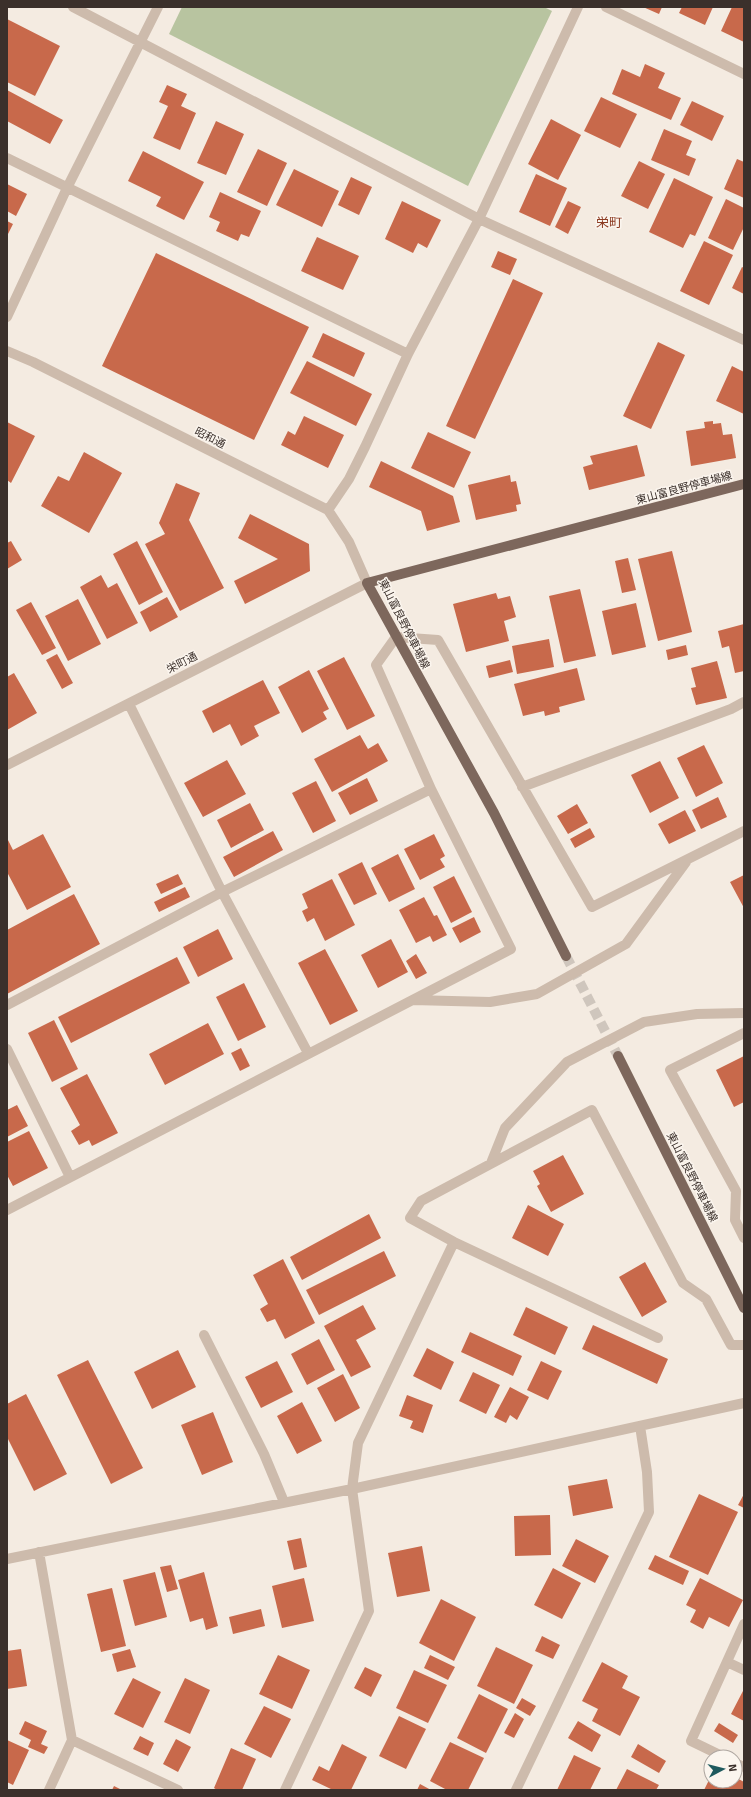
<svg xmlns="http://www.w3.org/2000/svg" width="751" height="1797" font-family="Signika,'Noto Sans JP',sans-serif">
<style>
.green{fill:#b8c4a0}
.building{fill:#c8694b}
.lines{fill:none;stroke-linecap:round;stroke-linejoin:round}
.major-tunnel{stroke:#cfc6bd;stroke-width:10;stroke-dasharray:10 5;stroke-linecap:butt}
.minor{stroke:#cdbbac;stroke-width:10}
.major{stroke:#7d675c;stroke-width:10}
.labels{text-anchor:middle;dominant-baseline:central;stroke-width:3;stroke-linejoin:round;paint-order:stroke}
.street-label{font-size:11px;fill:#3b302b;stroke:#fbf5ee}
.quarter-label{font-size:13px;fill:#8c3b22;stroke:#fbf5ee}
</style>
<rect width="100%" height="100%" fill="#f4ebe1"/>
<path class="green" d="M 182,7 L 544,7 L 552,11 L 468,186 L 169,34 Z"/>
<path class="building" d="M 643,7 L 662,7 L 659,14 Z
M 682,7 L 713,7 L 705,25 L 679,13 Z
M 732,7 L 744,7 L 744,42 L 721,31 Z
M 7,19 L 60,46 L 35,96 L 7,82 Z
M 645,64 L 665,73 L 658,88 L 681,98 L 671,120 L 612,94 L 622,69 L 640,77 Z
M 167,85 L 187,94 L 181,106 L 196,113 L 180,150 L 153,138 L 168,106 L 159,102 Z
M 7,90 L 63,120 L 50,144 L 7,121 Z
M 601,97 L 637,114 L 620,148 L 584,131 Z
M 692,101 L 724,116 L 712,141 L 680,125 Z
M 551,119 L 581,135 L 558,180 L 528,164 Z
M 216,121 L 244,134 L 226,175 L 197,163 Z
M 664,129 L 692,141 L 686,155 L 696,159 L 689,176 L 651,160 Z
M 258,149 L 287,163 L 267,206 L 237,192 Z
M 143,151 L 204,182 L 184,220 L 156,206 L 161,197 L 128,181 Z
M 737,159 L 744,162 L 744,198 L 724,189 Z
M 639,161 L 665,174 L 648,209 L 621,196 Z
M 294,169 L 339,191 L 322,227 L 276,205 Z
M 536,174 L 567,188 L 550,226 L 519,212 Z
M 351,177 L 372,187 L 359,215 L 338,205 Z
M 674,178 L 713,197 L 695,236 L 690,234 L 683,248 L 649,232 Z
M 7,184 L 27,194 L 16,216 L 7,211 Z
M 220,192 L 261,211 L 249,237 L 241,234 L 238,241 L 216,231 L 220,222 L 209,217 Z
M 726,199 L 744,208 L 744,227 L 733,250 L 708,238 Z
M 402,201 L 441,220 L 427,248 L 418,243 L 413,253 L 385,239 Z
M 568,201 L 581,207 L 568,234 L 555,227 Z
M 7,221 L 13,224 L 7,236 Z
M 317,237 L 359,256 L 343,290 L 301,271 Z
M 704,241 L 733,255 L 709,305 L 680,291 Z
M 498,251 L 517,259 L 510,275 L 491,267 Z
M 156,253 L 309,327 L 254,440 L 102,366 Z
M 742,267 L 744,268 L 744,294 L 732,288 Z
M 513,279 L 543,293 L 475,439 L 446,426 Z
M 323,333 L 365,353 L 354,377 L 312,357 Z
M 658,342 L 685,355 L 651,429 L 623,416 Z
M 307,361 L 372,394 L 356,426 L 290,393 Z
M 732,366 L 744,372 L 744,414 L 716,401 Z
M 304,416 L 344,435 L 328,468 L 281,445 L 288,431 L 295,435 Z
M 713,421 L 713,424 L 721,423 L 723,435 L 732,434 L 736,458 L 691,466 L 686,431 L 705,428 L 704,422 Z
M 7,422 L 35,436 L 11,483 L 7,480 Z
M 428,432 L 471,452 L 454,488 L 411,468 Z
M 637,445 L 645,476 L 589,490 L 583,467 L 593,464 L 590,456 Z
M 84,452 L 122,473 L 89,533 L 41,506 L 58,476 L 69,481 Z
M 381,461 L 453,496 L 460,522 L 427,531 L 421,511 L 369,487 Z
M 510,475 L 511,482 L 516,481 L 521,504 L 516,505 L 517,511 L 476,520 L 468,485 Z
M 176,483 L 200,493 L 189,520 L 224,588 L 180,611 L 145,544 L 165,534 L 159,523 Z
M 250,514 L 309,544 L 310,571 L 245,604 L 234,581 L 278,559 L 238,538 Z
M 11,541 L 22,560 L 7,569 L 7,543 Z
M 137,541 L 163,592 L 139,605 L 113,554 Z
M 672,551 L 692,632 L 658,641 L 638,559 Z
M 628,558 L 636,590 L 622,593 L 615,561 Z
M 101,575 L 108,588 L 117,583 L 138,623 L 107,639 L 80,587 Z
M 580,589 L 596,656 L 564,663 L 549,596 Z
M 496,593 L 498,599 L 510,596 L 516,617 L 504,621 L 509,641 L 466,652 L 453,604 Z
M 167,597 L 178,617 L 150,632 L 140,612 Z
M 78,599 L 101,644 L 68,661 L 45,616 Z
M 31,602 L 56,648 L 42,655 L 16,610 Z
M 636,603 L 646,647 L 612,655 L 602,611 Z
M 744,624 L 744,671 L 735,673 L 729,646 L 722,648 L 718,631 Z
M 549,639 L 554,667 L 517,674 L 512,646 Z
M 686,645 L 688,655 L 668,660 L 666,650 Z
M 57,654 L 73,683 L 62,689 L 46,660 Z
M 344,657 L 375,716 L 347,730 L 317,671 Z
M 510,660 L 513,672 L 489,678 L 486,666 Z
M 717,661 L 727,698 L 696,705 L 691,688 L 696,687 L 691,668 Z
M 577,668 L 585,700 L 559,707 L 560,712 L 545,716 L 544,711 L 523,716 L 514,684 Z
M 309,670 L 329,709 L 323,712 L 327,719 L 302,733 L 278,687 Z
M 14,673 L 37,713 L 7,730 L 7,677 Z
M 263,680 L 280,713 L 254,726 L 259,736 L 241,746 L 230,724 L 213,733 L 202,711 Z
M 360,735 L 368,749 L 378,743 L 388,761 L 332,792 L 314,759 Z
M 704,745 L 723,783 L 696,797 L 677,758 Z
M 227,760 L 246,794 L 203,817 L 184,783 Z
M 660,761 L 679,798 L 650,813 L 631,775 Z
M 367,778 L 378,801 L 350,815 L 338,793 Z
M 316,781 L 336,821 L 313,833 L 292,793 Z
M 718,797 L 727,817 L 701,829 L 692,810 Z
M 250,803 L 264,830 L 231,848 L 217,820 Z
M 577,804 L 588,823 L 568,834 L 557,816 Z
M 685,810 L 696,831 L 669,844 L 658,824 Z
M 590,828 L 595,837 L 575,848 L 570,839 Z
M 273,831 L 283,850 L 234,877 L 223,857 Z
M 43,834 L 71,887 L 27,910 L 7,872 L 7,838 L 13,850 Z
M 434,834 L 445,856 L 440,859 L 445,867 L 420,880 L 404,849 Z
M 398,854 L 415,889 L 389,902 L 371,868 Z
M 362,862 L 377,894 L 354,905 L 338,874 Z
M 178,874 L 183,884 L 161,894 L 156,884 Z
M 744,875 L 744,908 L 730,882 Z
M 454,876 L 472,912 L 451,923 L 433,887 Z
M 332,879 L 355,925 L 325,941 L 314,918 L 307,922 L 302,911 L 308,908 L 302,894 Z
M 185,887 L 190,897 L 159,912 L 154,902 Z
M 74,894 L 100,944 L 7,994 L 7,930 Z
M 424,897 L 434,916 L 437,915 L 447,935 L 433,942 L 430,936 L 416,943 L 399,910 Z
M 474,917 L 481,932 L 460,943 L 452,928 Z
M 218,929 L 233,959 L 198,977 L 183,947 Z
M 391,939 L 408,972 L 378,988 L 361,955 Z
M 325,949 L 358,1011 L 330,1025 L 298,963 Z
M 416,954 L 427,973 L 416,979 L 406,961 Z
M 177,957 L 190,983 L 71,1043 L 58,1017 Z
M 244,983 L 266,1027 L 238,1041 L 216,997 Z
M 54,1020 L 78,1069 L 52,1082 L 28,1033 Z
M 208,1023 L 224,1054 L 165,1085 L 149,1054 Z
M 241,1048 L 250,1066 L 240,1071 L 231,1053 Z
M 744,1056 L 744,1102 L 734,1107 L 716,1070 Z
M 87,1074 L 118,1133 L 92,1146 L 89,1140 L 79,1145 L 71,1131 L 80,1125 L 60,1088 Z
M 17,1105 L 28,1126 L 7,1137 L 7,1110 Z
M 29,1131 L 48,1168 L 13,1186 L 7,1175 L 7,1142 Z
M 563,1155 L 584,1194 L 551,1212 L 537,1186 L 540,1184 L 533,1171 Z
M 528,1205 L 564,1224 L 548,1256 L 512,1238 Z
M 369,1214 L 381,1238 L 302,1280 L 290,1257 Z
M 384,1251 L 396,1276 L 319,1315 L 306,1290 Z
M 283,1259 L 315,1323 L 285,1339 L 275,1319 L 267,1322 L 260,1309 L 268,1304 L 253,1275 Z
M 645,1262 L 667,1302 L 642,1317 L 619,1277 Z
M 363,1305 L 376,1329 L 356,1340 L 371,1367 L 351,1377 L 324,1326 Z
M 526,1307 L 568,1327 L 555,1355 L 513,1335 Z
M 593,1325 L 668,1359 L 657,1384 L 582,1349 Z
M 470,1332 L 522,1356 L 513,1376 L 461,1352 Z
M 319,1339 L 335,1370 L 307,1385 L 291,1354 Z
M 427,1348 L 454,1362 L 441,1390 L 413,1376 Z
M 178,1350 L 196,1387 L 152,1409 L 134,1372 Z
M 88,1360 L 143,1468 L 111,1484 L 57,1375 Z
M 277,1361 L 293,1392 L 261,1408 L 245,1377 Z
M 541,1361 L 562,1371 L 548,1400 L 527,1390 Z
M 473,1372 L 500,1385 L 486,1414 L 459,1401 Z
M 343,1374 L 360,1408 L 335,1422 L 317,1388 Z
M 510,1387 L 529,1397 L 517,1420 L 510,1415 L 506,1423 L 494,1417 Z
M 26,1394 L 67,1474 L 34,1491 L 7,1437 L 7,1404 Z
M 407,1395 L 433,1405 L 423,1433 L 410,1428 L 413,1421 L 399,1416 Z
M 302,1402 L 322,1441 L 297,1454 L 277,1416 Z
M 213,1412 L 233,1462 L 202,1475 L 181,1425 Z
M 607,1479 L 613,1508 L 573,1516 L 568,1486 Z
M 699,1494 L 738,1512 L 708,1575 L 669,1557 Z
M 744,1494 L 744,1508 L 738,1505 Z
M 550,1515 L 551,1555 L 515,1556 L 514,1516 Z
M 301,1538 L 307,1567 L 294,1570 L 287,1541 Z
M 576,1539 L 609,1556 L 595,1583 L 562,1566 Z
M 422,1546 L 430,1591 L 397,1597 L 388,1553 Z
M 655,1555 L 689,1571 L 683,1585 L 648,1569 Z
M 171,1565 L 178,1589 L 167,1592 L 160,1567 Z
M 553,1568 L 581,1583 L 562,1619 L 534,1605 Z
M 155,1572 L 167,1617 L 135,1626 L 123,1580 Z
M 204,1572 L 218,1626 L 206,1630 L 203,1618 L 190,1622 L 178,1580 Z
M 304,1578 L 314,1621 L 282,1628 L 272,1586 Z
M 700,1578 L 743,1600 L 729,1627 L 709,1617 L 703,1629 L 690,1622 L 696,1610 L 686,1605 Z
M 112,1588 L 126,1646 L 101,1652 L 87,1594 Z
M 441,1599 L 476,1617 L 454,1661 L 419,1643 Z
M 261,1609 L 265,1626 L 233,1634 L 229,1617 Z
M 542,1636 L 560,1645 L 553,1659 L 535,1651 Z
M 496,1647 L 533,1665 L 514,1704 L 477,1686 Z
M 21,1649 L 27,1686 L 7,1689 L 7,1651 Z
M 130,1649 L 136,1667 L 117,1672 L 112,1654 Z
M 278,1655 L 310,1670 L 292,1709 L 259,1694 Z
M 430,1655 L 455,1667 L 448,1680 L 424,1668 Z
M 602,1662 L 628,1676 L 622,1688 L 640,1697 L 620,1736 L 592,1721 L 598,1709 L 582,1701 Z
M 365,1667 L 382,1675 L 371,1697 L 354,1688 Z
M 414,1670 L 447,1685 L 428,1723 L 396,1708 Z
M 133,1678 L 161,1692 L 143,1728 L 114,1714 Z
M 185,1678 L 210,1690 L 190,1734 L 164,1722 Z
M 744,1689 L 744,1721 L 731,1714 Z
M 479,1694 L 508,1709 L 486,1753 L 457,1738 Z
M 522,1698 L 536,1706 L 530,1716 L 516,1708 Z
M 264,1706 L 291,1719 L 271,1758 L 244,1744 Z
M 515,1713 L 524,1719 L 514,1738 L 504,1733 Z
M 399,1716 L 426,1729 L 406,1769 L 379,1756 Z
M 25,1721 L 47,1731 L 41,1744 L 48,1747 L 44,1754 L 28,1747 L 31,1740 L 19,1734 Z
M 578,1721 L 601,1735 L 592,1752 L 568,1738 Z
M 719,1723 L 738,1735 L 733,1743 L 714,1731 Z
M 140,1736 L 154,1743 L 148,1756 L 133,1749 Z
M 176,1739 L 191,1747 L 178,1772 L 163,1764 Z
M 7,1740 L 29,1750 L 13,1785 L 7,1782 Z
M 450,1742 L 484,1758 L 468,1790 L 447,1790 L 430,1781 Z
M 342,1744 L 367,1757 L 351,1790 L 333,1790 L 312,1780 L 319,1766 L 329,1771 Z
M 638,1744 L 666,1761 L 659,1773 L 631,1757 Z
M 231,1748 L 256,1759 L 242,1790 L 217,1790 L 214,1788 Z
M 574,1755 L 601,1768 L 590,1790 L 557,1790 Z
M 627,1769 L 659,1785 L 656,1790 L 616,1790 Z
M 711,1776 L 711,1781 L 735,1781 L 735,1777 L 744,1782 L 744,1790 L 704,1790 Z
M 420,1784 L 431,1790 L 417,1790 Z
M 114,1786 L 122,1790 L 112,1790 Z"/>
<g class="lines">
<path class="major-tunnel" d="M 566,956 L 618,1056"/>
<path class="minor" d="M 73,7 L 479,219 L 744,340
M 606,7 L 744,74
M 7,158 L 408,354
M 7,317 L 67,188 L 158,7
M 7,351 L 33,362 L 328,510 L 349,542 L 367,583 L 7,765
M 328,510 L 349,479 L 365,447 L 408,354 L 479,219 L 578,7
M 129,704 L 222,892 L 308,1053
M 522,787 L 731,709 L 744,702
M 413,1000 L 490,1002 L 537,994 L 626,944 L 686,862
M 7,1005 L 222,892 L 431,789
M 744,1033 L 670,1070 L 736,1191 L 735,1220 L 744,1238
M 7,1049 L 70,1177
M 491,1163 L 505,1128 L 567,1062 L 644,1022 L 697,1014 L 744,1013
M 7,1210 L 511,949 L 431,789 L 376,665 L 396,637 L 438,640 L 592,907 L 744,831
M 204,1335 L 264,1454 L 284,1502
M 658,1338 L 454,1242 L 410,1218 L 421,1201 L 592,1110 L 683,1283 L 706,1299 L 731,1345 L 744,1345
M 39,1552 L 72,1740 L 49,1790
M 7,1559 L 352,1489 L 744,1403
M 727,1662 L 744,1670
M 72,1740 L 178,1790
M 724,1757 L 691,1741 L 744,1624
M 735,1763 L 744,1767
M 285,1790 L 369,1611 L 352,1489 L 358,1443 L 454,1242
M 516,1790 L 649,1512 L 647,1472 L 640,1426"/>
<path class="major" d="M 566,956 L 494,813 L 367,583 L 744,484
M 618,1056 L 744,1308"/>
</g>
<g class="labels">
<g class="street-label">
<text transform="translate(210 438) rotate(27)">昭和通</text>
<text transform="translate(684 488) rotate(-15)">東山富良野停車場線</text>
<text transform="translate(404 624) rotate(63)">東山富良野停車場線</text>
<text transform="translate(182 663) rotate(-27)">栄町通</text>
<text transform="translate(692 1177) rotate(63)">東山富良野停車場線</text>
</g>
<g class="quarter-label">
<text x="609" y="223">栄町</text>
</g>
</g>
<rect width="751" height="1797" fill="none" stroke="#3b302b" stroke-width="16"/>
<g transform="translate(723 1769) rotate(83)"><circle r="19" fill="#fbf5ee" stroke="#aea6a0"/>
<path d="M0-3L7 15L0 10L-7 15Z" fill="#1f5a5e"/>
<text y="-6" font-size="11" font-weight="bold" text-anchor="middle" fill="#3b302b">N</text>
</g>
</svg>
